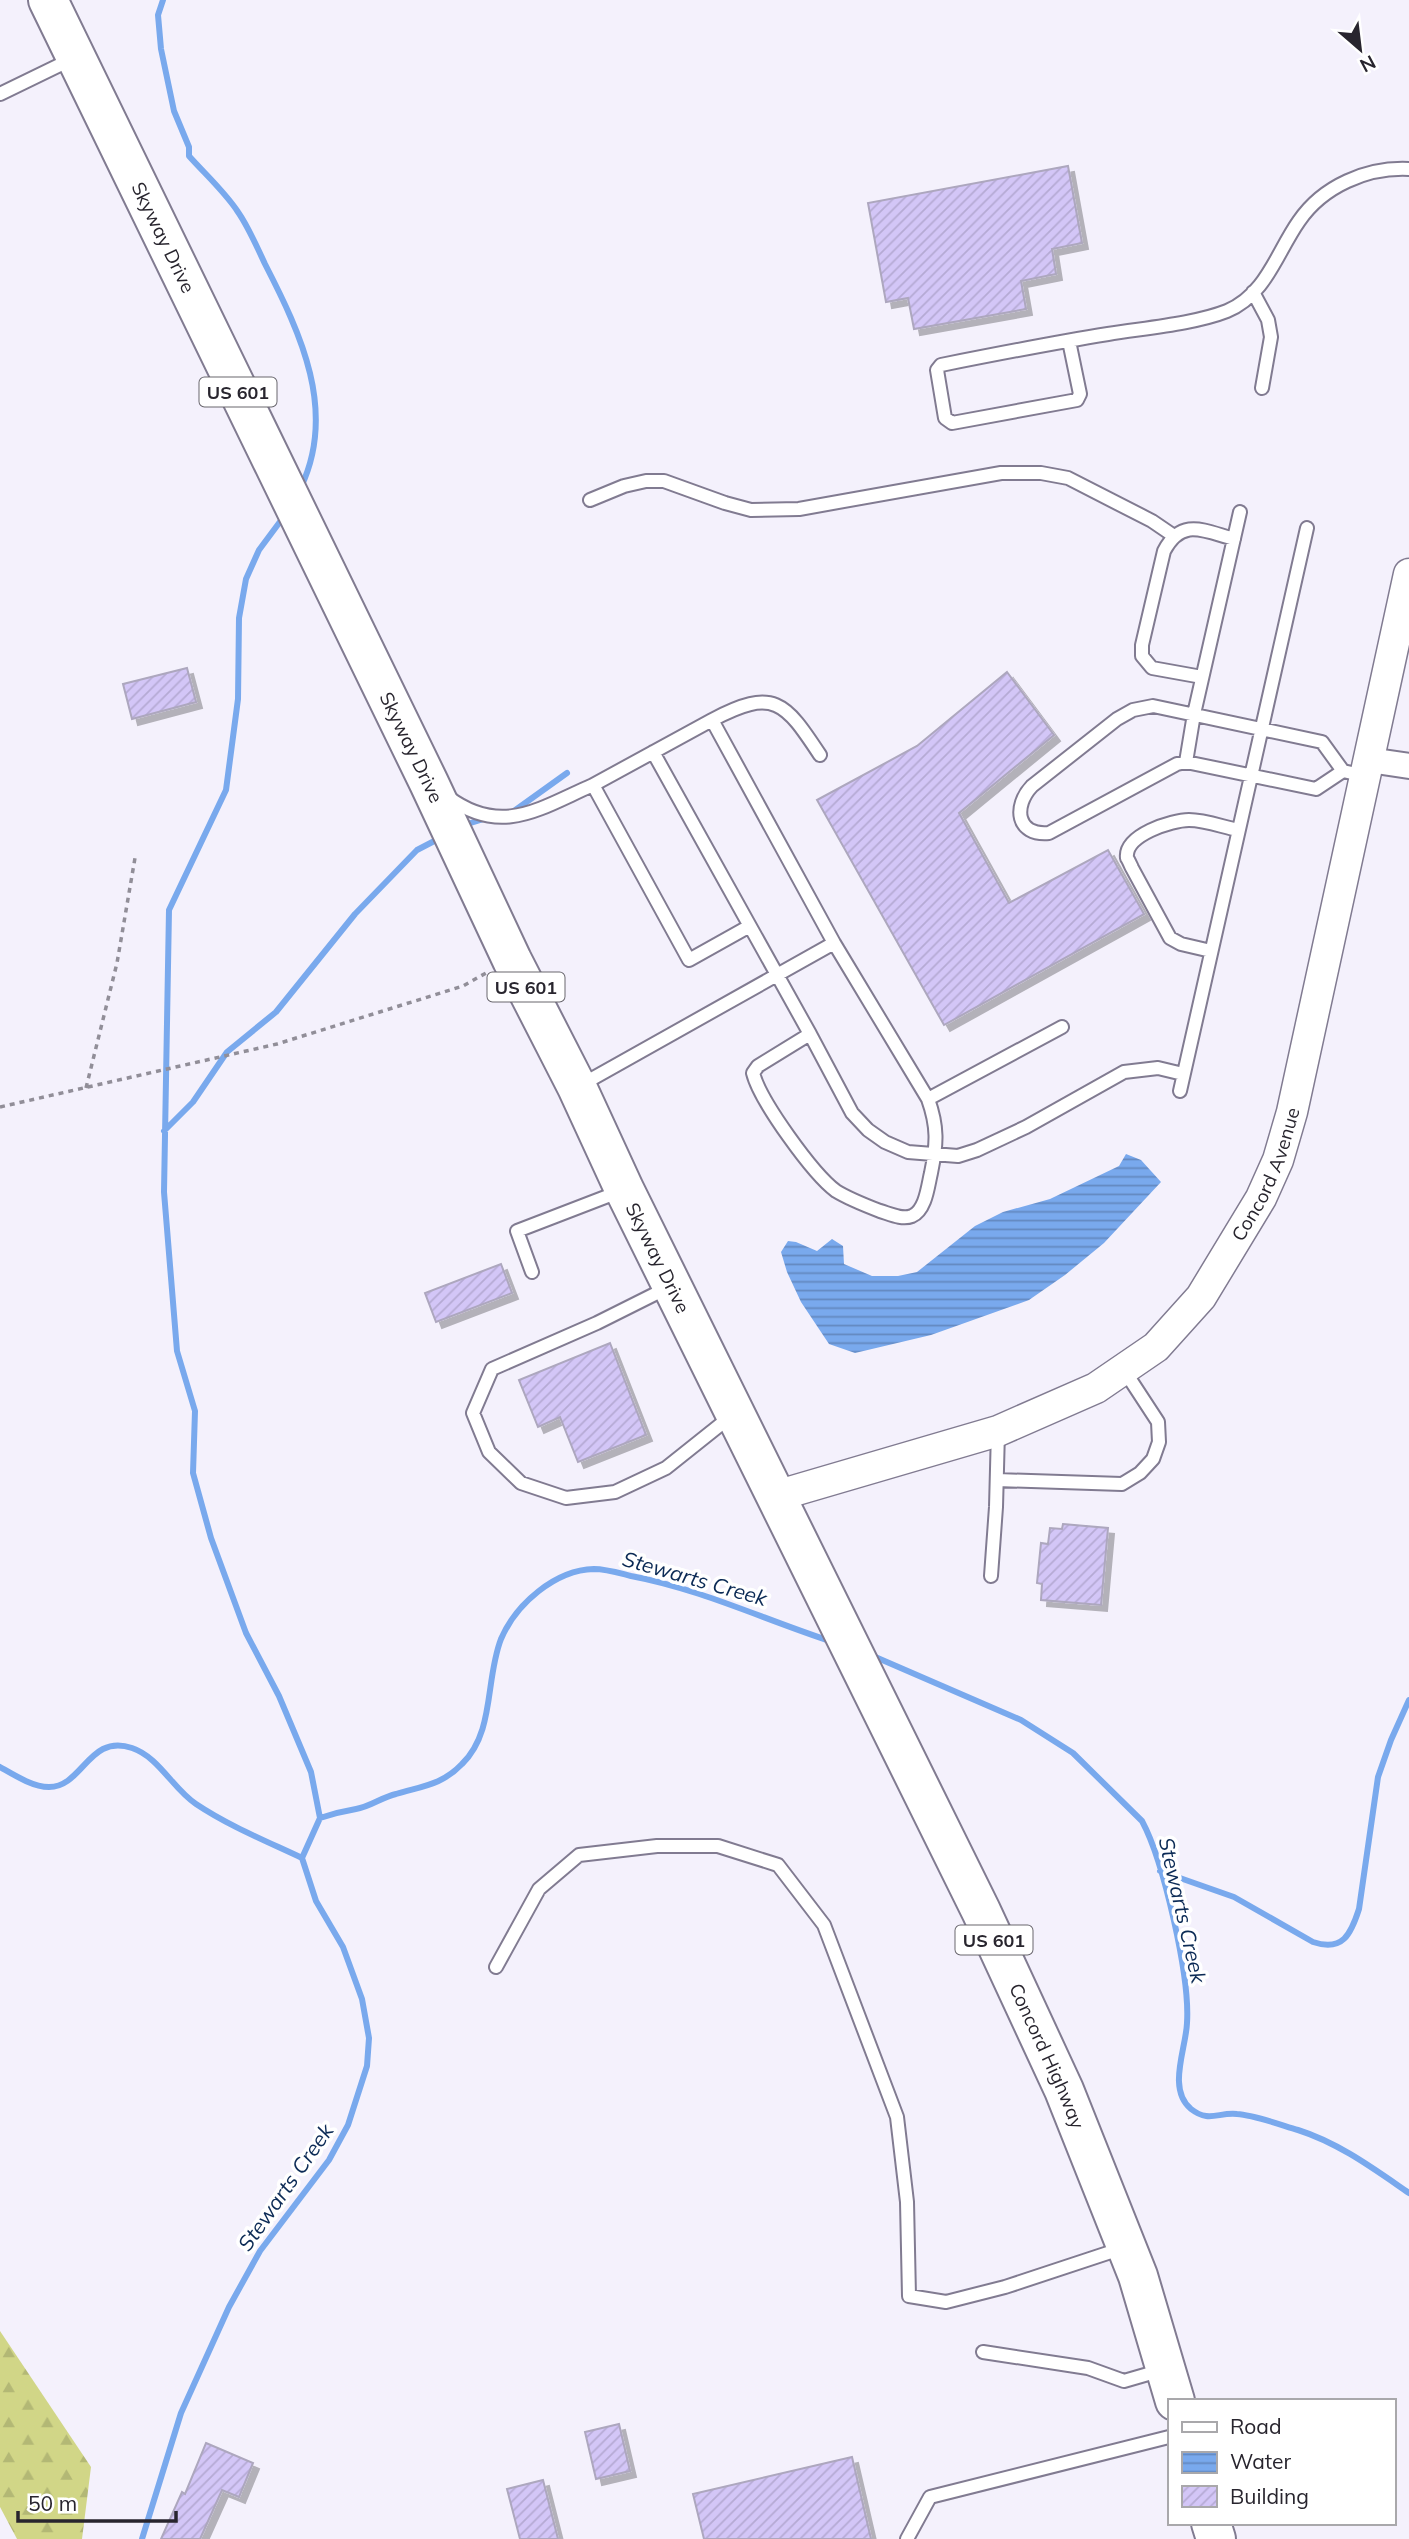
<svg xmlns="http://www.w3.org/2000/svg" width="1409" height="2539" font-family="Mulish,sans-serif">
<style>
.forest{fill:url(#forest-firs)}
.water{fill:url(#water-rules)}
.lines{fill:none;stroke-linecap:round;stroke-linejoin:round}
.stream{stroke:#79a9ed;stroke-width:6}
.building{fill:url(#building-hatch);stroke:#ada7be;stroke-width:2;filter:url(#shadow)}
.service-casing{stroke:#817b91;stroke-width:16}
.minor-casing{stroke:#817b91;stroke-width:28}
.tertiary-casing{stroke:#817b91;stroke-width:33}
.trunk-casing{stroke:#817b91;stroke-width:42}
.path{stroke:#918e98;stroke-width:3.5;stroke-dasharray:5 5;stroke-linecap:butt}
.service{stroke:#fff;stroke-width:12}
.minor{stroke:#fff;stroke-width:24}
.tertiary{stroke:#fff;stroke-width:30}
.trunk{stroke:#fff;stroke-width:38}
.labels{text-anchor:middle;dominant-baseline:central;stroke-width:7;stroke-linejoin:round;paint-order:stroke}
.shield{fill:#fff;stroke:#68666d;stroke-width:2}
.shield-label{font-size:18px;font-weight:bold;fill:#28252e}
.street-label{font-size:19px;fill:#28252e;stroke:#fff}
.water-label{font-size:21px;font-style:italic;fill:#0b2a55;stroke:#fff}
</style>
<defs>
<pattern id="forest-firs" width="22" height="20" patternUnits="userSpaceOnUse" patternTransform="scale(1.75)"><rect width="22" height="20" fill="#d1d687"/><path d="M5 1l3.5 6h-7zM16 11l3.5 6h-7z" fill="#b3b875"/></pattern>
<pattern id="water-rules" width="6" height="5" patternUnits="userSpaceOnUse" patternTransform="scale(1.75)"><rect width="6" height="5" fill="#79a9ed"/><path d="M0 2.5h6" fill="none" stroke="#6389c0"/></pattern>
<pattern id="building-hatch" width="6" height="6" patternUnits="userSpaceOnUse" patternTransform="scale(1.75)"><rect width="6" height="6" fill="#d3c6f7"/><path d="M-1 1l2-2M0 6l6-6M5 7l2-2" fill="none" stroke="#b5aad4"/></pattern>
<filter id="shadow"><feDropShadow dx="6" dy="6" stdDeviation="0" flood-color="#0004"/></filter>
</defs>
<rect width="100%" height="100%" fill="#f4f1fc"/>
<path class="forest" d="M 0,2331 L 91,2467 L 82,2539 L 17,2539 L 0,2507 Z"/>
<path class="water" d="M 1126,1154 L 1141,1160 L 1161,1182 L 1104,1243 L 1065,1275 L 1029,1300 L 931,1335 L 855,1353 L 829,1344 L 801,1302 L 787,1272 L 781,1252 L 788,1241 L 796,1242 L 817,1251 L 832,1239 L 843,1246 L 844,1264 L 872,1276 L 898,1276 L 917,1272 L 975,1226 L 1003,1212 L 1050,1199 L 1119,1166 Z"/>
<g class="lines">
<path class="stream" d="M 163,0 L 158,15 L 161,49 L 174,111 L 189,147 L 189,156 C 205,174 225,192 238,212 C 249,228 257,247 265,264 C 301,334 337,411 301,487
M 285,515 L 259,550 L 246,579 L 239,618 L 238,699 L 226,790 L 169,910 L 164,1192 L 177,1351 L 195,1411 L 193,1473 L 211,1538 L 246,1633 L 279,1696 L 311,1772 L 320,1818
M 514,811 L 567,773
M 464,825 L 487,818
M 164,1131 L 193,1102 L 227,1052 L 276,1012 L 355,914 L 417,850 L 442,837
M 873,1656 L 1021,1720 L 1073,1753 L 1142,1821 C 1164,1862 1190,1977 1187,2023 C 1186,2049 1167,2089 1191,2109 C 1209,2123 1218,2112 1237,2114 C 1254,2115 1281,2125 1298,2130 C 1339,2143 1374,2169 1409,2193
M 0,1767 C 14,1775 33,1787 49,1787 C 83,1787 89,1733 132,1748 C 159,1757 173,1789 196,1804 C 229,1826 266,1841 302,1858
M 1160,1871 L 1234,1897 L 1313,1942 C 1343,1952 1351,1934 1359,1909 L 1378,1777 L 1391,1740 L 1409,1700
M 142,2539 L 181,2413 L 229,2307 L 260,2251 L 329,2160 L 348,2125 L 367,2066 L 369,2038 L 362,1999 L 343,1947 L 316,1901 L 302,1858 L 320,1818 C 332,1814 344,1811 356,1809 C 370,1807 382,1797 396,1794 C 422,1786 442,1785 462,1764 C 495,1732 485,1680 501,1639 C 516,1604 555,1570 594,1569 C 606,1569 619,1573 631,1576 C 701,1589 765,1620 833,1642"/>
</g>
<path class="building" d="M 1068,166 L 1082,243 L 1052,249 L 1056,274 L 1021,281 L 1026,309 L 914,329 L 908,298 L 886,302 L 868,203 Z
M 187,668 L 196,702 L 132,719 L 123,684 Z
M 1007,672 L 1054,735 L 959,813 L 1009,903 L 1108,850 L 1144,914 L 944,1025 L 817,800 L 917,746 Z
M 501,1264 L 512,1293 L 436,1322 L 425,1293 Z
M 610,1343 L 646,1435 L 578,1462 L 560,1417 L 538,1427 L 519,1380 Z
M 1063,1524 L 1108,1528 L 1101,1605 L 1041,1600 L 1042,1584 L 1037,1583 L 1041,1543 L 1048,1544 L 1050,1528 L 1062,1529 Z
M 619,2424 L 630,2471 L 596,2479 L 585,2432 Z
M 206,2443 L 253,2463 L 239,2497 L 222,2490 L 200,2539 L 161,2539 L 182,2492 L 185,2494 Z
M 852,2457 L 871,2539 L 704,2539 L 693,2494 Z
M 543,2480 L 558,2539 L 520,2539 L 507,2489 Z"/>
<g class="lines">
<g class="service-casing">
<path id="service" d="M 0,94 L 72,59
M 1253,292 L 1268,320 L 1271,337 L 1262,388
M 1069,341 L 1080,394 L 1077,400 L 952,423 L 945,418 L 937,370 L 941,365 C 996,354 1052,343 1108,334 C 1144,328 1194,324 1227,311 C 1266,295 1277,252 1299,221 C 1323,186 1367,167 1409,169
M 590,500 L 624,486 L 646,481 L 664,481 L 725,503 L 751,510 L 799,509 L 1001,473 L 1041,473 L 1068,478 L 1152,521 L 1174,536
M 1202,677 L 1152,668 L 1142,656 L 1142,645 L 1164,551 C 1182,517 1204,531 1234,539
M 712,720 C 774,687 785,702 820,755
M 653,752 L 810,1034 L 758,1066 L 753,1073 C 760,1101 813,1174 836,1191 C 849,1199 867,1206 880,1211 C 890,1214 902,1220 912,1216 C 926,1210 928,1185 931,1173 C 937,1144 938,1127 928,1099 L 834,943
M 1186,762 L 1194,714 L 1240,512
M 1343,771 L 1316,789 L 1186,762 L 1177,764 L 1049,833 C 1016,836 1013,806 1032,786 L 1117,719 L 1133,710 L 1153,706 L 1322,742 L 1343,771 L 1365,776
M 448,797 C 502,837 540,808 593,785
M 1211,951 L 1181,944 L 1170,938 L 1132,868 C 1131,866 1128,859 1127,858 C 1124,835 1172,820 1189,820 C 1205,820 1223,827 1238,830
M 810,1034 L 852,1113 L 868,1130 L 885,1142 L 908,1152 L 958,1156 L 977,1150 L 1026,1127 L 1124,1072 L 1158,1068 L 1183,1074
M 581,1085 L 834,943 L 712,720 L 593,785 L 689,960 L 748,927
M 1180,1091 L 1307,528
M 928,1099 L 1062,1027
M 532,1272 L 517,1231 L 621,1191
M 667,1288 L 597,1323 L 492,1369 L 473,1413 L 489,1452 L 521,1483 L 566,1498 L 615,1492 L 666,1468 L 730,1417
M 997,1480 L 1122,1484 L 1140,1473 L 1153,1459 L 1159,1442 L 1158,1422 L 1124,1370
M 991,1576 L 996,1507 L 998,1431
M 496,1967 L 539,1889 L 579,1855 L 657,1846 L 718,1846 L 778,1865 L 824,1925 L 897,2117 L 907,2202 L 909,2296 L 946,2302 L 1005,2287 L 1123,2248
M 983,2352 L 1088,2368 L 1124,2381 L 1162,2370
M 907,2539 L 930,2497 L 1169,2437"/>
</g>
<g class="minor-casing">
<path id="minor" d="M 1369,760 L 1409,766"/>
</g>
<g class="tertiary-casing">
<g id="tertiary">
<path id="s1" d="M 776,1496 L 998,1431 L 1096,1388 L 1156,1347 L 1201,1297 L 1261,1198 L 1278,1160 L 1292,1112 L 1409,574"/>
</g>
</g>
<g class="trunk-casing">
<g id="trunk">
<path id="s2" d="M 48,0 L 429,783 L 512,960 L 577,1087 L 624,1189 L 981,1911 L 1064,2090 L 1138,2276 L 1175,2401"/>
<path d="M 1211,2523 L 1216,2539"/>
</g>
</g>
<path class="path" d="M 86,1088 L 117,963 L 135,858
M 0,1107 L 277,1044 L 463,986 L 486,973"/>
<use href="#service" class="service"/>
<use href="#minor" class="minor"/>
<use href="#tertiary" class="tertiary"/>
<use href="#trunk" class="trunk"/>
</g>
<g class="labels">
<g class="shield">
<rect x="199.5" y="377.5" width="77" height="29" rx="5"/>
<rect x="487.5" y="972.5" width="77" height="29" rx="5"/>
<rect x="955.5" y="1925.5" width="77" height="29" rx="5"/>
</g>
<g class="shield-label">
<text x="238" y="392">US 601</text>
<text x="526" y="987">US 601</text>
<text x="994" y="1940">US 601</text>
</g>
<g class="street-label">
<text stroke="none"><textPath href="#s2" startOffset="264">Skyway Drive</textPath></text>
<text stroke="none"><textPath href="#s2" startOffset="831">Skyway Drive</textPath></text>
<text stroke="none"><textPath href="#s1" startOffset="618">Concord Avenue</textPath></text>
<text stroke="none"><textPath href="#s2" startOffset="1398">Skyway Drive</textPath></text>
<text stroke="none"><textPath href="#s2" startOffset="2286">Concord Highway</textPath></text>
</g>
<g class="water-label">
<text transform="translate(695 1578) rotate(16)">Stewarts Creek</text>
<text transform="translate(1183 1910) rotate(77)">Stewarts Creek</text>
<text transform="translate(285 2187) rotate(-55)">Stewarts Creek</text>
</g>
</g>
<rect x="1168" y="2399" width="228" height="126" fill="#ffffff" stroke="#a9a8ab" stroke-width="2"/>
<rect x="1182" y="2422" width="35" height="10" fill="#ffffff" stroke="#a9a8ab" stroke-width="2"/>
<text x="1230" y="2434" font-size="21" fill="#28252e">Road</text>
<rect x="1182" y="2452" width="35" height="21" fill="url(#water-rules)" stroke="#a9a8ab" stroke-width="2"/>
<text x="1230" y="2469" font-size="21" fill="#28252e">Water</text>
<rect x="1182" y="2486" width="35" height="21" fill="url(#building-hatch)" stroke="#a9a8ab" stroke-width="2"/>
<text x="1230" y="2504" font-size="21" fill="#28252e">Building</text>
<g transform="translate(1360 49) rotate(152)" stroke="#ffffff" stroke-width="5" paint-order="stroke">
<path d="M0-5L12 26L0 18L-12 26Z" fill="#28252e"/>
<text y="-10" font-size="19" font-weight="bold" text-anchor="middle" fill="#28252e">N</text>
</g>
<path d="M18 2511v10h158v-10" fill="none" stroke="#28252e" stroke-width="3.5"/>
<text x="28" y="2511" font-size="21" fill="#28252e" stroke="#ffffff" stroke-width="5" paint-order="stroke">50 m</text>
</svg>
